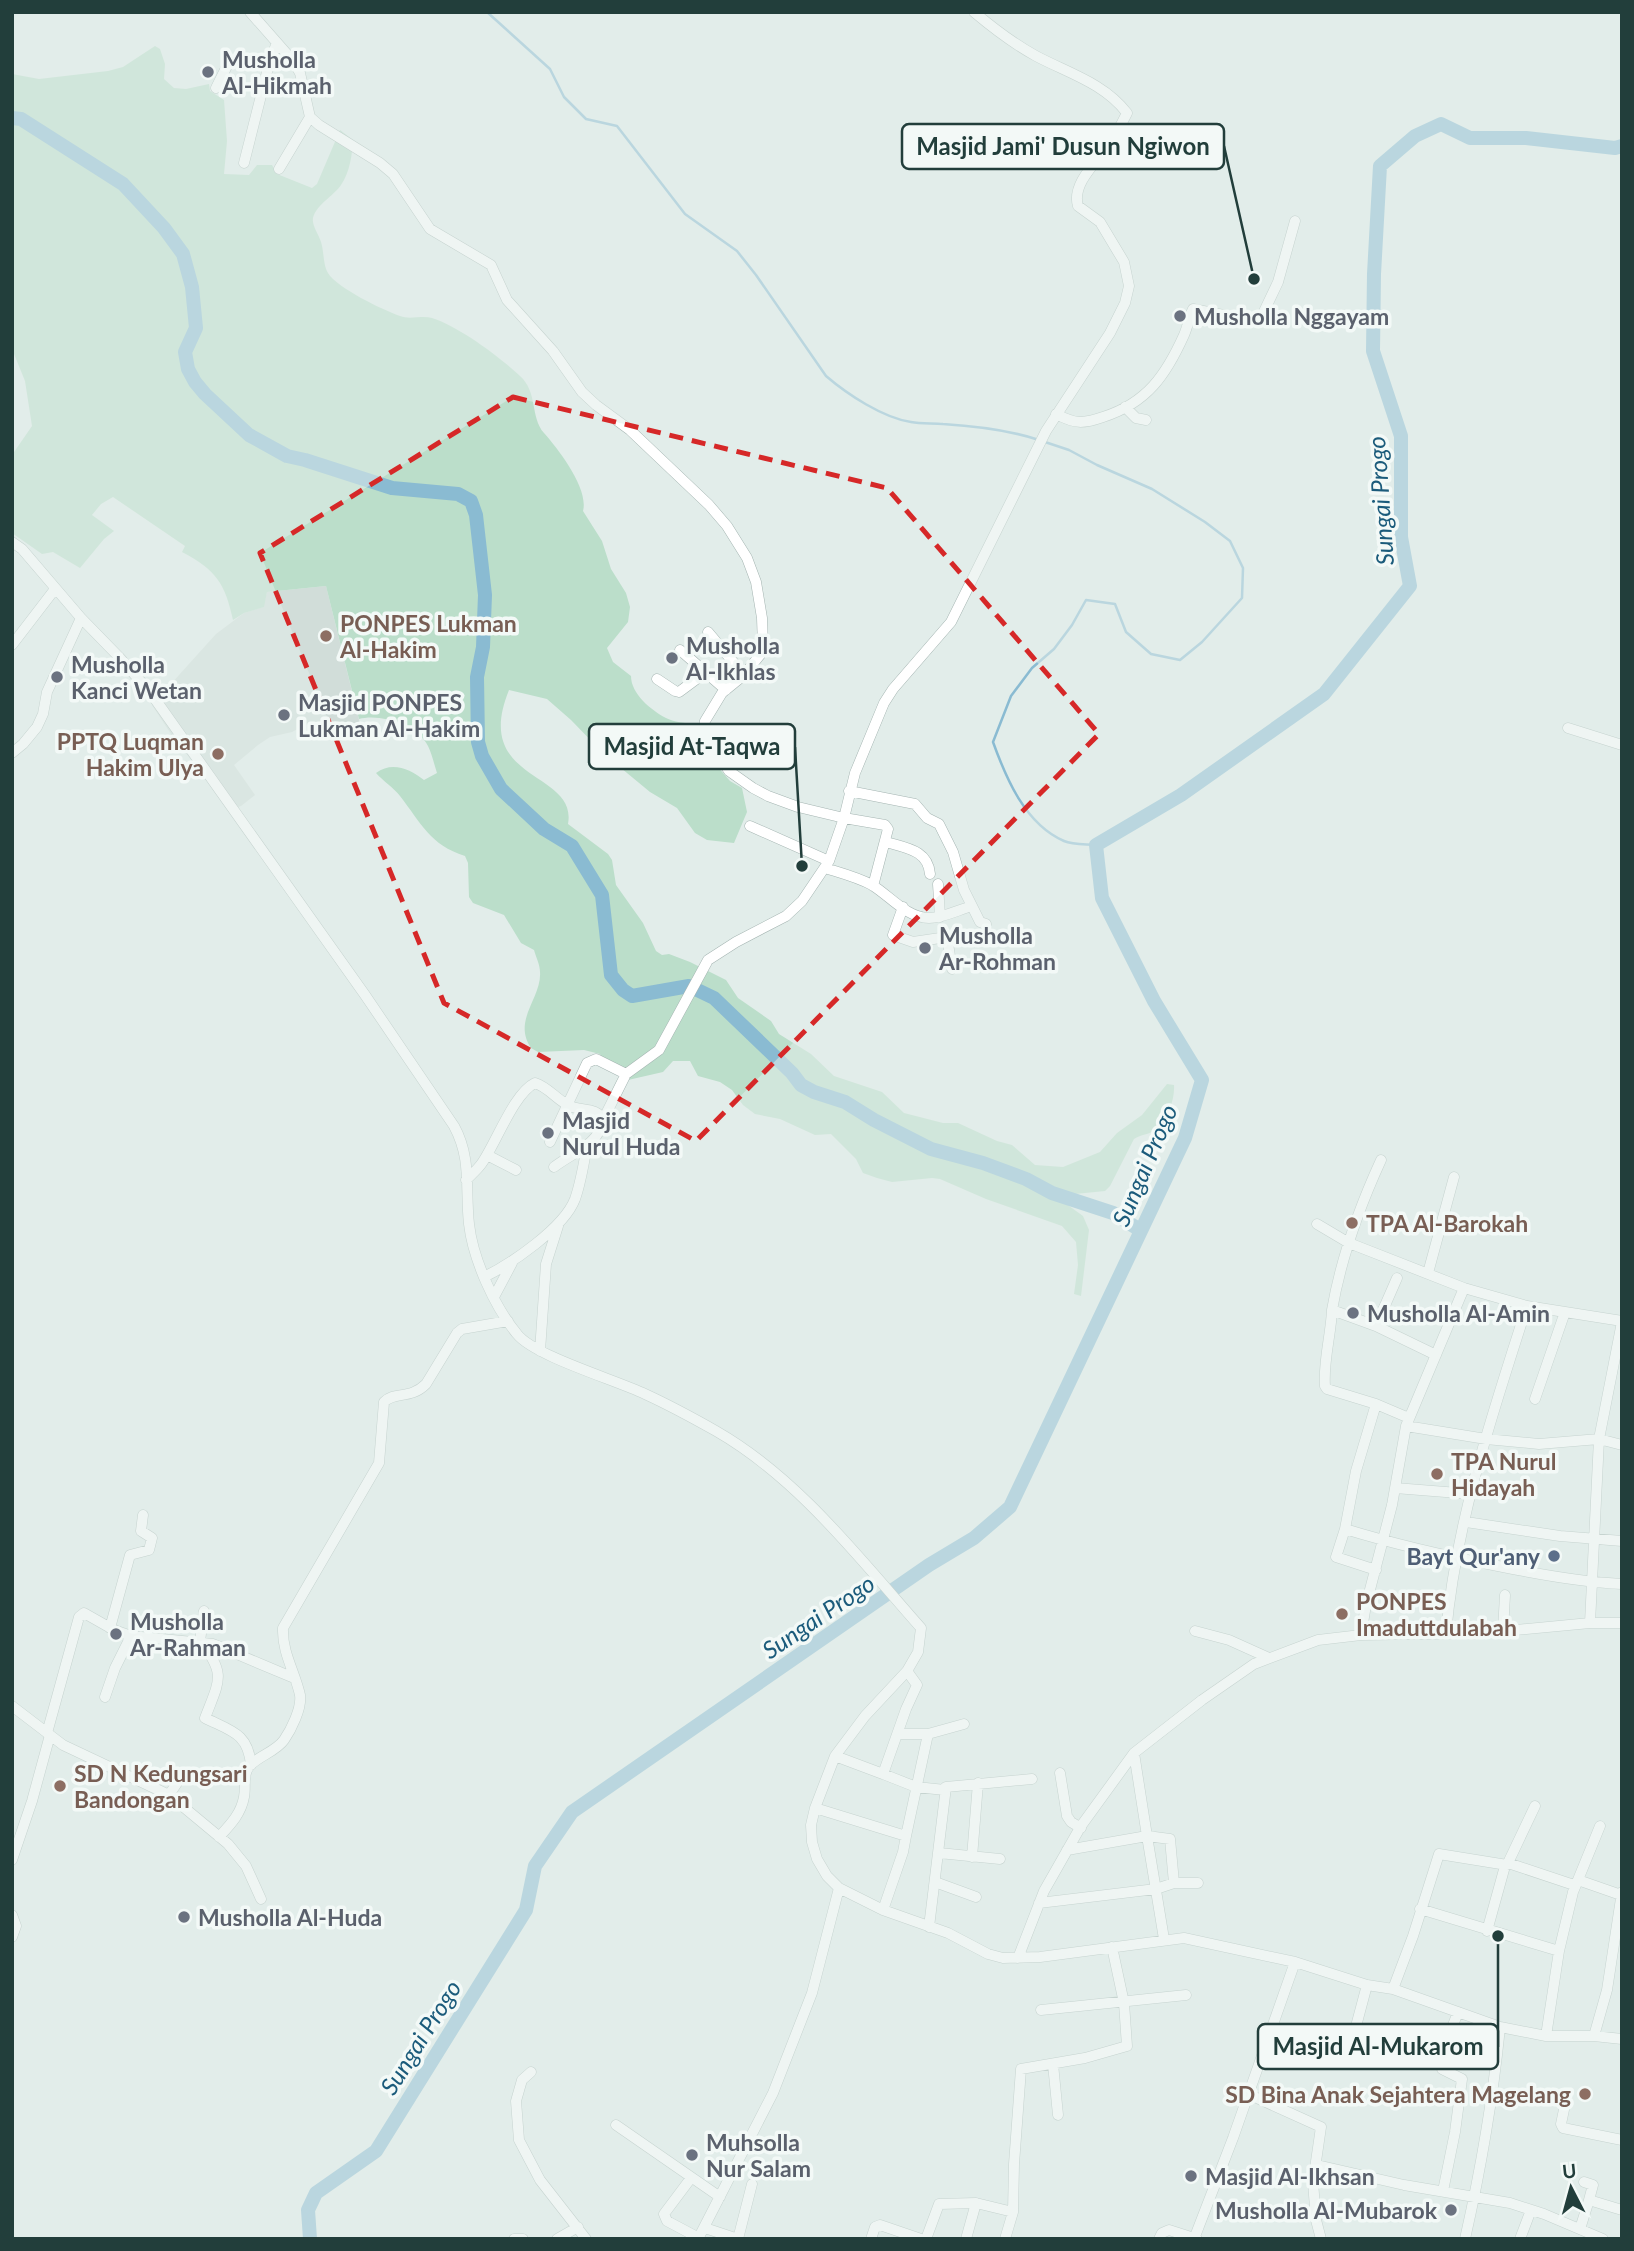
<svg xmlns="http://www.w3.org/2000/svg" width="1634" height="2251" font-family="Lato,sans-serif">
<style>
.built{fill:#d1ddd9}
.green{fill:#bbdeca}
.lines{fill:none;stroke-linecap:round;stroke-linejoin:round}
.stream{stroke:#8abbd2;stroke-width:2.5}
.river{stroke:#8abbd2;stroke-width:14}
.minor-casing{stroke:#a5b5b2;stroke-width:11}
.minor{stroke:#fff;stroke-width:10}
.marked{fill:none;stroke:#d62828;stroke-width:5;stroke-dasharray:14 9;stroke-linejoin:round}
.worship-dot{fill:#6b7280;stroke:#f3f9f7;stroke-width:2.5}
.education-dot{fill:#8d6e63;stroke:#f3f9f7;stroke-width:2.5}
.service-dot{fill:#5c6f8a;stroke:#f3f9f7;stroke-width:2.5}
.labels{text-anchor:middle;dominant-baseline:central;stroke-width:7;stroke-linejoin:round;paint-order:stroke}
.worship-label{font-size:23px;font-weight:bold;fill:#5b616d;stroke:#f3f9f7;text-anchor:start}
.education-label{font-size:23px;font-weight:bold;fill:#785e54;stroke:#f3f9f7;text-anchor:start}
.service-label{font-size:23px;font-weight:bold;fill:#4e5e75;stroke:#f3f9f7;text-anchor:end}
.water-label{font-size:24px;font-style:italic;fill:#1b5b7b;stroke:#f3f9f7}
.leader{fill:none;stroke:#223e3b;stroke-width:2.5}
.callout-dot{fill:#223e3b;stroke:#f3f9f7;stroke-width:2.5}
.callout{fill:#f3f9f7;stroke:#223e3b;stroke-width:2.5}
.callout-label{font-size:24px;text-anchor:middle;font-weight:bold;fill:#223e3b}
</style>
<rect width="100%" height="100%" fill="#e2edea"/>
<path class="built" d="M 326,586 L 360,724 L 351,728 L 336,730 L 332,724 L 325,721 L 305,725 L 292,732 L 270,737 L 258,745 L 234,765 L 255,795 L 241,806 L 230,810 L 171,734 L 152,705 L 216,634 L 244,613 L 263,607 L 267,592 Z"/>
<path class="green" d="M 155,46 L 160,49 L 165,64 L 164,79 L 174,88 L 186,89 L 209,84 L 210,91 L 224,100 L 227,141 L 224,174 L 249,175 L 257,165 L 272,165 L 277,174 L 312,188 L 317,184 L 340,130 L 353,140 C 352,155 350,172 341,185 C 334,196 311,208 313,222 C 314,229 319,235 321,242 C 324,251 323,265 328,273 C 337,288 383,310 400,316 C 410,320 422,315 432,318 C 458,326 500,357 520,376 C 538,392 530,417 544,433 C 559,450 589,489 583,511 L 602,541 L 611,569 L 626,593 L 630,607 L 628,622 L 607,648 L 613,662 L 631,676 C 631,694 651,710 666,718 C 673,722 686,723 694,724 L 698,744 L 730,781 L 742,788 L 747,812 L 734,843 L 707,840 L 695,833 L 677,808 L 650,792 L 604,754 L 571,720 L 547,699 L 509,690 C 471,783 578,770 568,824 L 608,854 L 612,860 L 616,885 L 643,923 L 656,951 L 662,955 L 669,954 L 690,962 L 726,980 L 738,998 L 771,1021 L 779,1034 L 811,1054 L 834,1076 L 882,1092 L 904,1113 L 943,1123 L 958,1123 L 997,1141 L 1012,1145 L 1035,1165 L 1063,1167 L 1100,1152 L 1117,1133 L 1142,1115 L 1167,1084 L 1174,1085 C 1175,1100 1167,1121 1155,1130 C 1149,1135 1141,1134 1134,1139 L 1110,1186 L 1105,1191 L 1075,1194 L 1065,1203 L 1083,1216 L 1089,1230 L 1081,1296 L 1074,1294 L 1078,1265 L 1076,1242 L 1062,1226 L 986,1199 L 940,1179 L 932,1178 L 892,1182 L 877,1178 L 863,1173 L 856,1159 L 831,1134 L 815,1135 L 780,1119 L 755,1114 L 743,1105 L 732,1090 L 720,1082 L 698,1076 L 690,1061 L 673,1061 L 663,1072 L 628,1080 L 605,1069 L 600,1054 L 584,1050 L 538,1052 L 531,1048 C 512,1020 542,998 540,972 C 540,965 536,957 534,950 L 521,943 L 504,915 L 473,903 L 469,897 L 468,863 L 465,856 C 430,845 421,823 400,796 C 394,788 383,781 376,773 C 392,761 410,769 424,780 L 437,773 C 434,764 432,754 428,746 C 418,725 380,713 359,719 L 326,586 L 267,592 L 264,607 L 244,613 L 233,620 C 225,583 216,570 182,552 L 185,546 L 113,497 L 101,504 L 92,515 L 114,531 L 104,539 L 80,568 L 53,552 L 42,554 L 12,533 L 12,455 L 32,426 L 25,381 L 12,349 L 12,74 L 39,79 L 108,71 L 123,67 Z"/>
<g class="lines">
<path class="stream" d="M 487,12 L 550,69 L 564,97 L 586,119 L 617,126 L 685,214 L 737,251 L 756,275 L 826,376 C 847,394 883,418 911,422 C 921,424 933,423 943,424 C 975,426 1009,430 1039,440
M 1045,442 L 1069,450 L 1097,465 L 1152,489 L 1205,522 L 1230,541 L 1243,568 L 1242,598 L 1202,642 L 1180,660 L 1151,654 L 1126,632 L 1115,604 L 1086,600 L 1072,625 L 1054,649 L 1032,668 L 1011,696 L 993,742 C 1006,778 1025,824 1064,841 C 1073,845 1086,844 1096,845"/>
<path class="river" d="M 12,118 L 21,119 L 123,184 L 164,228 L 183,254 L 192,287 L 196,328 L 185,352 L 188,369 L 195,382 L 205,394 L 249,435 L 287,456 L 305,460 L 392,488 L 458,494 L 471,501 L 476,515 L 485,595 L 483,647 L 477,677 L 478,742 L 482,756 L 501,789 L 544,829 L 572,846 L 602,895 L 611,975 L 623,990 L 632,996 L 689,986 L 714,998 L 792,1073 L 801,1085 L 814,1092 L 845,1102 L 874,1120 L 931,1149 L 983,1163 L 1026,1179 L 1052,1193 L 1113,1213 L 1140,1230
M 310,2239 L 308,2210 L 316,2193 L 376,2151 L 526,1910 L 535,1866 L 572,1812 L 929,1565 L 974,1538 L 1010,1507 L 1185,1138 L 1202,1080 L 1154,1001 L 1102,898 L 1096,845 L 1181,795 L 1324,694 L 1410,586 L 1401,537 L 1401,436 L 1373,351 L 1374,274 L 1380,166 L 1415,136 L 1441,124 L 1470,138 L 1526,138 L 1615,148 L 1622,146"/>
<g class="minor-casing">
<path id="minor" d="M 250,12 L 294,62 L 300,73 L 310,117 L 319,125 L 380,163 L 393,174 L 430,229 L 491,265 L 507,300 L 553,351 L 582,392 L 596,405 L 630,430 L 709,505 L 727,526 L 747,558 L 756,582 L 762,618 L 763,646 L 760,655 L 744,675 L 722,693 L 705,721 L 703,732 L 729,771 L 753,788 L 768,796 L 798,807 L 844,818 L 855,773 L 884,703 L 893,689 L 951,622 L 1046,431 L 1110,333 L 1125,303 L 1129,286 L 1124,262 L 1100,222 L 1078,206 C 1071,183 1099,160 1111,142 C 1117,133 1122,123 1127,113 C 1104,83 1068,73 1036,56 C 1014,44 993,28 974,12
M 216,88 L 229,62 L 238,63 L 249,59 L 270,60
M 244,163 L 270,60 L 277,43
M 279,169 L 310,117
M 1125,407 L 1136,418 L 1146,420
M 1056,414 C 1075,424 1083,424 1103,417 C 1147,403 1166,375 1184,335 C 1188,326 1189,317 1193,309 L 1259,322 L 1278,282 L 1295,221
M 12,542 L 22,549 L 81,618 L 119,657 L 150,692 L 365,995 L 454,1126 C 472,1159 465,1188 469,1224 C 473,1259 494,1306 517,1334 C 534,1356 616,1380 645,1394 C 669,1405 693,1418 716,1431 C 798,1478 859,1558 921,1628 L 918,1652 L 907,1671 L 865,1716 L 835,1756 L 815,1808 L 811,1825 L 812,1842 L 817,1859 L 827,1876 L 839,1888 L 883,1910 L 948,1933 L 988,1954 L 1003,1958 L 1040,1957 L 1184,1938 L 1295,1962 L 1367,1985 L 1393,1989 L 1500,2027 L 1546,2036 L 1594,2036 L 1622,2039
M 708,632 L 744,675
M 12,645 L 55,589
M 680,650 L 726,690
M 657,679 L 675,691 L 679,692 L 706,672
M 1568,728 L 1622,745
M 12,753 L 23,744 L 37,727 L 43,714 L 47,692 L 81,618
M 849,791 L 915,804 L 927,818 L 939,824 L 953,852 L 964,890 L 980,922 L 986,924
M 750,826 L 829,861
M 886,842 C 906,848 928,850 930,874
M 825,868 C 841,873 857,877 872,885 C 890,896 907,918 929,918 C 943,918 958,910 972,906
M 938,884 L 940,917
M 903,907 L 893,935 L 913,942 L 947,937 L 952,969
M 603,1120 L 626,1074
M 550,1142 L 587,1063 L 596,1059 L 626,1074 L 659,1050 L 708,960 L 736,942 L 786,916 L 802,901 L 829,861 L 844,818 L 885,825 L 888,829 L 873,886
M 487,1155 L 516,1170
M 466,1180 C 472,1174 478,1169 482,1163 C 496,1143 514,1093 535,1083 C 548,1087 556,1099 568,1105 C 579,1112 597,1106 603,1120 C 600,1144 572,1153 554,1167
M 1317,1224 L 1349,1243 L 1464,1288
M 1428,1273 L 1454,1177
M 484,1277 C 511,1264 564,1228 575,1199 C 581,1182 584,1163 587,1145
M 494,1297 L 512,1263
M 1332,1310 C 1341,1258 1359,1208 1381,1160
M 1622,1321 L 1527,1306 L 1464,1288 L 1406,1426 L 1392,1505 L 1366,1605 L 1361,1635 L 1484,1633 L 1590,1623 L 1622,1623
M 1376,1326 L 1397,1278
M 540,1351 L 546,1264 L 558,1226
M 1535,1399 L 1565,1312
M 1376,1404 L 1409,1418
M 1406,1426 L 1486,1439 L 1539,1444 L 1599,1439 L 1622,1445
M 1395,1488 L 1471,1494
M 1466,1522 L 1560,1536 L 1622,1541
M 1345,1529 L 1356,1471 L 1376,1404 L 1327,1389 L 1325,1386 C 1323,1361 1331,1335 1332,1310 L 1376,1326 L 1436,1355
M 1376,1570 L 1336,1557 L 1345,1529 C 1397,1545 1450,1557 1503,1567 C 1542,1575 1582,1582 1622,1584
M 204,1611 L 200,1641 C 227,1674 219,1681 205,1718 C 231,1731 248,1733 251,1765
M 1590,1623 L 1599,1439 L 1622,1322
M 110,1628 L 130,1555 L 149,1550 L 152,1538 L 141,1531 L 143,1515
M 1195,1631 L 1229,1640 L 1269,1658
M 1503,1631 L 1505,1595
M 1446,1633 C 1456,1521 1493,1412 1527,1306
M 105,1697 L 115,1668 L 131,1636
M 12,1706 L 63,1745 L 169,1795 L 177,1783
M 47,1733 L 79,1617 L 84,1613 L 114,1630 L 131,1636 L 213,1644 L 294,1678
M 898,1734 L 928,1734 L 906,1836
M 928,1734 L 964,1724
M 1134,1753 L 1147,1836 L 1170,1839 L 1174,1883
M 835,1756 L 883,1774 L 906,1709 L 917,1685 L 907,1671
M 1060,1773 L 1067,1816 L 1071,1822 L 1081,1828
M 883,1774 L 916,1787 L 945,1790
M 169,1795 L 228,1844 L 246,1866 L 261,1899
M 815,1808 L 906,1836 L 903,1852 L 883,1910
M 219,1837 C 230,1825 241,1814 244,1797 C 246,1788 243,1778 247,1770 C 252,1758 275,1753 284,1740 C 291,1730 302,1708 300,1695 C 295,1672 282,1653 283,1628 L 379,1463 L 384,1402 C 395,1391 410,1400 426,1384 L 457,1333 L 462,1329 L 508,1321
M 1067,1850 L 1147,1836 L 1164,1939
M 939,1853 L 1000,1859
M 972,1857 L 978,1783
M 12,1860 L 32,1801 L 50,1735
M 1508,1863 L 1574,1885
M 1578,1880 L 1621,1895
M 935,1882 L 976,1897
M 1039,1903 L 1156,1889 L 1174,1883 L 1198,1883
M 1420,1909 L 1559,1951
M 12,1915 L 16,1926 L 12,1937
M 929,1927 L 946,1787 L 1032,1779
M 1487,1931 L 1505,1866
M 1018,1958 L 1044,1891 L 1081,1826 L 1134,1753 L 1202,1700 L 1254,1664 L 1318,1640 L 1361,1635
M 1393,1989 L 1413,1936 L 1439,1854 L 1507,1865 L 1535,1806
M 1041,2010 L 1186,1995
M 1546,2036 L 1559,1951 L 1573,1892 L 1600,1826
M 1594,2036 L 1607,1990 L 1622,1892
M 1351,2045 L 1367,1985
M 1053,2064 L 1058,2115
M 531,2072 L 522,2080 L 516,2101 L 519,2140 L 540,2180 L 586,2239
M 1248,2094 L 1321,2127 L 1313,2182 L 1316,2220 L 1321,2239
M 1566,2100 L 1561,2124 L 1563,2128 L 1622,2140
M 616,2125 L 720,2197
M 1317,2165 L 1404,2185 L 1510,2203 L 1544,2214 L 1603,2239
M 691,2178 L 664,2214 L 667,2221 L 699,2238
M 1584,2182 L 1593,2185 L 1589,2200
M 1443,2191 L 1455,2132 L 1462,2079 L 1442,2069 L 1442,2066 L 1444,2049 L 1458,2012
M 1013,2212 L 1014,2164 L 1021,2069 L 1085,2058 L 1127,2046 L 1124,2003 L 1112,1947
M 705,2228 L 738,2239
M 1580,2229 L 1589,2200 L 1622,2210
M 514,2239 L 523,2239
M 557,2239 L 578,2227
M 698,2239 L 773,2093 L 812,1993 L 839,1888
M 738,2239 L 752,2184
M 871,2239 L 875,2227 L 880,2225 L 921,2239
M 926,2239 L 939,2204 L 976,2203
M 966,2239 L 976,2203 L 1013,2212 L 1005,2239
M 1159,2239 L 1162,2233 L 1169,2230 L 1197,2239
M 1194,2239 L 1233,2138 L 1295,1962
M 1465,2239 C 1481,2168 1493,2099 1500,2027
M 1520,2239 L 1531,2210"/>
</g>
<use href="#minor" class="minor"/>
</g>
<path d="M0 0H1634V2251H0ZM 513,397 L 887,488 L 1099,734 L 696,1141 L 444,1003 L 260,553 Z" fill="#e2edea" fill-opacity=".55" fill-rule="evenodd"/>
<path class="marked" d="M 513,397 L 887,488 L 1099,734 L 696,1141 L 444,1003 L 260,553 Z"/>
<g class="worship-dot">
<circle cx="208" cy="72" r="7"/>
<circle cx="1180" cy="316" r="7"/>
<circle cx="672" cy="658" r="7"/>
<circle cx="57" cy="677" r="7"/>
<circle cx="284" cy="715" r="7"/>
<circle cx="925" cy="948" r="7"/>
<circle cx="548" cy="1133" r="7"/>
<circle cx="1353" cy="1313" r="7"/>
<circle cx="116" cy="1634" r="7"/>
<circle cx="184" cy="1917" r="7"/>
<circle cx="692" cy="2155" r="7"/>
<circle cx="1191" cy="2176" r="7"/>
<circle cx="1451" cy="2210" r="7"/>
</g>
<g class="education-dot">
<circle cx="326" cy="636" r="7"/>
<circle cx="218" cy="754" r="7"/>
<circle cx="1352" cy="1223" r="7"/>
<circle cx="1437" cy="1474" r="7"/>
<circle cx="1342" cy="1614" r="7"/>
<circle cx="60" cy="1786" r="7"/>
<circle cx="1585" cy="2094" r="7"/>
</g>
<circle class="service-dot" cx="1554" cy="1556" r="7"/>
<g class="labels">
<g class="worship-label">
<text x="222" y="59">Musholla<tspan x="222" dy="26">Al-Hikmah</tspan></text>
<text x="1194" y="316">Musholla Nggayam</text>
<text x="686" y="645">Musholla<tspan x="686" dy="26">Al-Ikhlas</tspan></text>
<text x="71" y="664">Musholla<tspan x="71" dy="26">Kanci Wetan</tspan></text>
<text x="298" y="702">Masjid PONPES<tspan x="298" dy="26">Lukman Al-Hakim</tspan></text>
<text x="939" y="935">Musholla<tspan x="939" dy="26">Ar-Rohman</tspan></text>
<text x="562" y="1120">Masjid<tspan x="562" dy="26">Nurul Huda</tspan></text>
<text x="1367" y="1313">Musholla Al-Amin</text>
<text x="130" y="1621">Musholla<tspan x="130" dy="26">Ar-Rahman</tspan></text>
<text x="198" y="1917">Musholla Al-Huda</text>
<text x="706" y="2142">Muhsolla<tspan x="706" dy="26">Nur Salam</tspan></text>
<text x="1205" y="2176">Masjid Al-Ikhsan</text>
<text x="1437" y="2210" text-anchor="end">Musholla Al-Mubarok</text>
</g>
<g class="education-label">
<text x="340" y="623">PONPES Lukman<tspan x="340" dy="26">Al-Hakim</tspan></text>
<text x="204" y="741" text-anchor="end">PPTQ Luqman<tspan x="204" dy="26">Hakim Ulya</tspan></text>
<text x="1366" y="1223">TPA Al-Barokah</text>
<text x="1451" y="1461">TPA Nurul<tspan x="1451" dy="26">Hidayah</tspan></text>
<text x="1356" y="1601">PONPES<tspan x="1356" dy="26">Imaduttdulabah</tspan></text>
<text x="74" y="1773">SD N Kedungsari<tspan x="74" dy="26">Bandongan</tspan></text>
<text x="1571" y="2094" text-anchor="end">SD Bina Anak Sejahtera Magelang</text>
</g>
<g class="service-label">
<text x="1540" y="1556">Bayt Qur'any</text>
</g>
<g class="water-label">
<text transform="translate(1380 501) rotate(-94)">Sungai Progo</text>
<text transform="translate(1144 1165) rotate(-67)">Sungai Progo</text>
<text transform="translate(818 1616) rotate(-34)">Sungai Progo</text>
<text transform="translate(420 2037) rotate(-58)">Sungai Progo</text>
</g>
</g>
<path class="leader" d="M1254 279L1224 146M802 866L795 747M1498 1936L1498 2047"/>
<g class="callout-dot">
<circle cx="1254" cy="279" r="7"/>
<circle cx="802" cy="866" r="7"/>
<circle cx="1498" cy="1936" r="7"/>
</g>
<g class="callout">
<rect x="902" y="124" width="322" height="45" rx="7"/>
<rect x="589" y="724" width="206" height="45" rx="7"/>
<rect x="1258" y="2024" width="240" height="45" rx="7"/>
</g>
<g class="callout-label">
<text x="1063" y="155">Masjid Jami' Dusun Ngiwon</text>
<text x="692" y="755">Masjid At-Taqwa</text>
<text x="1378" y="2055">Masjid Al-Mukarom</text>
</g>
<rect width="1634" height="2251" fill="none" stroke="#223e3b" stroke-width="28"/>
<g transform="translate(1571 2188) rotate(354)" stroke="#f3f9f7" stroke-width="5" paint-order="stroke">
<path d="M0-5L12 26L0 18L-12 26Z" fill="#223e3b"/>
<text y="-10" font-size="19" font-weight="bold" text-anchor="middle" fill="#223e3b">U</text>
</g>
</svg>
